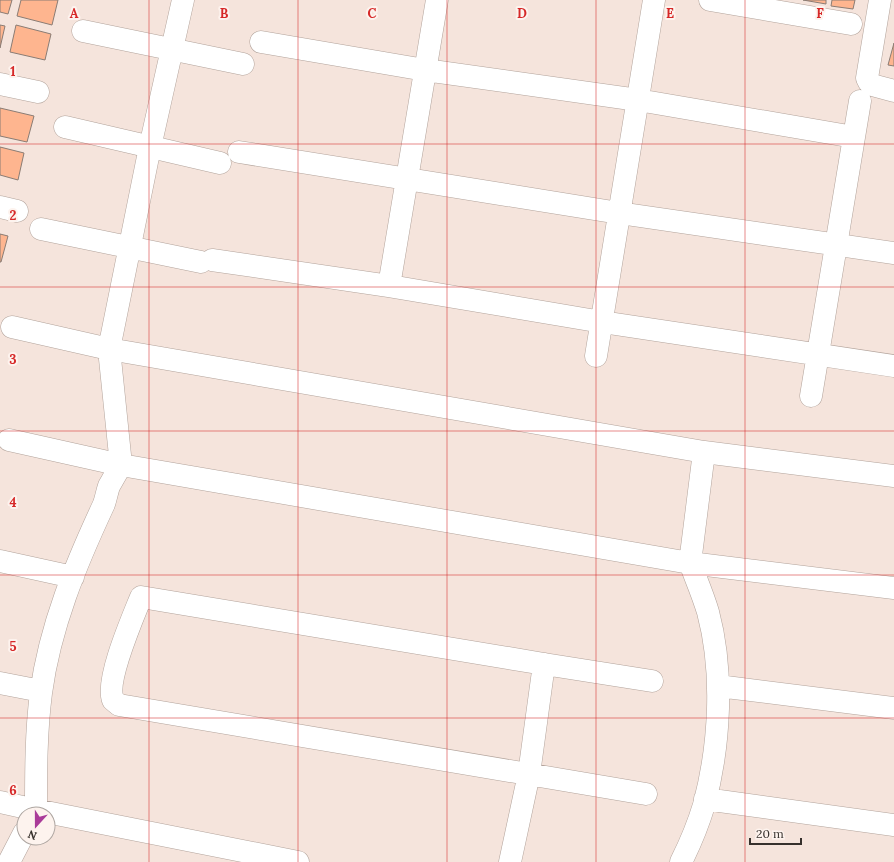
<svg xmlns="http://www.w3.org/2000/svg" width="894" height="862" font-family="Lora,serif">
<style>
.building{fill:#feb58f;stroke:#8a7c74}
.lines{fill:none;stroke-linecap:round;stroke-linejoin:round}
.minor-casing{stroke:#b2a39b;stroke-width:23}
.minor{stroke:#fff;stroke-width:22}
.grid{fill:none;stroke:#d62828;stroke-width:1;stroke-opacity:0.55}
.grid-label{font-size:13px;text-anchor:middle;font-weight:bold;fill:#d62828;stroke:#fdf3ee;stroke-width:4;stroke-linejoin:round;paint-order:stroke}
</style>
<rect width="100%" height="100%" fill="#f5e4dc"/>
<path class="building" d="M 0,0 L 12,0 L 8,14 L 0,12 Z
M 21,0 L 58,0 L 52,25 L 17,16 Z
M 803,0 L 826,0 L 826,4 Z
M 832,0 L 855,0 L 853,9 L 831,6 Z
M 0,25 L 5,26 L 0,48 Z
M 16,25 L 51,34 L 45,60 L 10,52 Z
M 894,43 L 894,66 L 888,65 Z
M 0,108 L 34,116 L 27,142 L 0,136 Z
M 0,147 L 24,153 L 18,180 L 0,175 Z
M 0,234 L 8,236 L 1,262 L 0,262 Z"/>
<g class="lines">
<g class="minor-casing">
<path id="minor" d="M 710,0 L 851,24
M 880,0 L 867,78 L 869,82 L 872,85 L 894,91
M 83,31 L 243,64
M 261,42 L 425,70 L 638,100 L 854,137
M 0,84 L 38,92
M 65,127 L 220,163
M 239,152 L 619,213 L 894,253
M 0,207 L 17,211
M 41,229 L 201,262
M 212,260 L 389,286 L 602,322 L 894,366
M 389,286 L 437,0
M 12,327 L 109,349 L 704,452 L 894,476
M 596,356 L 654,0
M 811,396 L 860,101
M 9,440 L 121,465 L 109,349 L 150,147 L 183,0
M 704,452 L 690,563 L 894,588
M 0,561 L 73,577
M 0,683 L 41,691
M 718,686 L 894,708
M 646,794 L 119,705 L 113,700 C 105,681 133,617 141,597 L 544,664 L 652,681
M 705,799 L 894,825
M 0,802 L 36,810 L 34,814
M 9,862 L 24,833
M 298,862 L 36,810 C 36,771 36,732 41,693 C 50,626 76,564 104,504 C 106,498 107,492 109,486 C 113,479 117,472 121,465 L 690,563 C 696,579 703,595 708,612 C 724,672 720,745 704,805 C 698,825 690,844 681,862
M 510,862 L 529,774 L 544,664"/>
</g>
<use href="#minor" class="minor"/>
</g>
<path class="grid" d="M 149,0 L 149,862M 298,0 L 298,862M 447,0 L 447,862M 596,0 L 596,862M 745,0 L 745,862M 0,144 L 894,144M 0,287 L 894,287M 0,431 L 894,431M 0,575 L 894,575M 0,718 L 894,718"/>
<g class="grid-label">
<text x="74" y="18">A</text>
<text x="224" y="18">B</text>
<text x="372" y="18">C</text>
<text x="522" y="18">D</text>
<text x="670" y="18">E</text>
<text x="820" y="18">F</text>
<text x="13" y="76">1</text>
<text x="13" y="220">2</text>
<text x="13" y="364">3</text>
<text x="13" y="507">4</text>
<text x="13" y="651">5</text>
<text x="13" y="795">6</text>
</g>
<g transform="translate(36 826) rotate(201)"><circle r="19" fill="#fdf3ee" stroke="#ada5a0"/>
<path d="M0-3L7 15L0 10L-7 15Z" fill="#aa3b99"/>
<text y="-6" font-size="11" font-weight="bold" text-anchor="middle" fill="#36302c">N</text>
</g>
<path d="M750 838v6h51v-6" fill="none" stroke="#36302c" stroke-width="2"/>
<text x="756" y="838" font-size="12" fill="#36302c" stroke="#fdf3ee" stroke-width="3" paint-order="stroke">20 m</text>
</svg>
